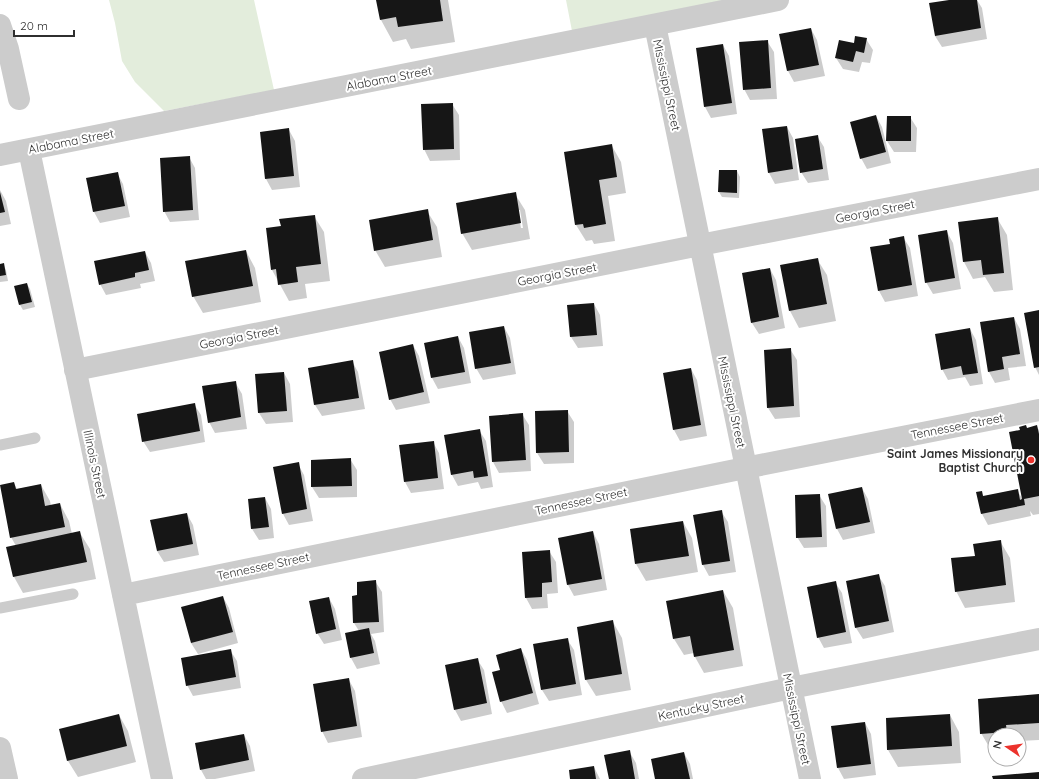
<svg xmlns="http://www.w3.org/2000/svg" width="1039" height="779" font-family="Quicksand,sans-serif">
<style>
.green{fill:#e3eddc}
.shadow{fill:#0003;fill-rule:evenodd}
.building{fill:#161616}
.lines{fill:none;stroke-linecap:round;stroke-linejoin:round}
.service{stroke:#ccc;stroke-width:11}
.minor{stroke:#ccc;stroke-width:22}
.tertiary{stroke:#ccc;stroke-width:22}
.poi-dot{fill:#ec322c;stroke:#fff;stroke-width:1.5}
.labels{text-anchor:middle;dominant-baseline:central;stroke-width:4;stroke-linejoin:round;paint-order:stroke}
.street-label{font-size:12px;fill:#2f2f2f;stroke:#fff}
.poi-label{font-size:12px;font-weight:bold;fill:#2f2f2f;stroke:#fff;text-anchor:end}
</style>
<rect width="100%" height="100%" fill="#fff"/>
<path class="green" d="M 109,0 L 254,0 L 274,90 L 164,111 L 135,82 L 122,61 L 115,23 Z
M 566,0 L 725,0 L 572,31 Z"/>
<path class="shadow" d="M 377,0 L 448,0 L 455,42 L 411,49 L 406,39 L 393,42 L 381,20 Z
M 955,0 L 977,0 L 982,8 L 987,39 L 942,47 L 935,36 Z
M 811,29 L 817,40 L 825,76 L 794,82 L 788,71 L 780,35 Z
M 866,39 L 873,50 L 870,63 L 862,62 L 859,72 L 843,69 L 836,58 L 854,45 Z
M 767,41 L 774,52 L 777,99 L 750,100 L 744,89 Z
M 723,45 L 729,56 L 737,114 L 711,118 L 705,107 L 697,49 Z
M 452,104 L 459,115 L 460,160 L 430,161 L 424,149 Z
M 876,116 L 882,127 L 891,163 L 867,169 L 861,158 Z
M 910,117 L 917,128 L 916,152 L 894,152 L 887,141 Z
M 787,127 L 793,138 L 799,180 L 775,184 L 769,173 Z
M 289,130 L 295,141 L 300,187 L 272,190 L 266,179 L 261,132 Z
M 817,136 L 824,147 L 829,180 L 808,183 L 801,172 Z
M 612,146 L 621,162 L 626,193 L 608,196 L 615,241 L 594,244 L 592,240 L 586,241 L 576,225 Z
M 189,157 L 195,168 L 199,220 L 170,222 L 164,211 Z
M 737,171 L 740,177 L 739,198 L 722,197 L 719,192 Z
M 117,173 L 123,184 L 130,217 L 100,223 L 94,212 L 87,179 Z
M 0,190 L 6,201 L 11,224 L 0,226 Z
M 515,194 L 525,210 L 530,239 L 472,250 L 462,233 ZM 518,210 L 520,210 L 523,228 L 521,228 Z
M 427,211 L 437,227 L 442,257 L 385,267 L 375,250 Z
M 314,216 L 324,232 L 330,281 L 305,284 L 307,298 L 289,301 L 272,270 L 267,229 L 282,227 Z
M 997,218 L 1007,235 L 1013,290 L 994,292 L 985,277 L 973,279 L 964,262 L 959,223 Z
M 947,232 L 953,243 L 961,289 L 933,294 L 926,282 Z
M 903,237 L 910,248 L 918,296 L 885,302 L 879,291 L 872,248 L 891,245 Z
M 246,251 L 255,268 L 261,302 L 203,313 L 193,296 Z
M 145,252 L 151,263 L 155,281 L 140,284 L 141,288 L 106,295 L 100,284 Z
M 817,259 L 827,275 L 836,321 L 799,328 L 790,311 L 781,266 Z
M 3,264 L 6,270 L 8,281 L 0,282 L 0,265 Z
M 770,269 L 776,280 L 785,328 L 759,334 L 752,323 Z
M 27,284 L 30,289 L 35,307 L 23,310 L 20,305 L 15,287 Z
M 594,304 L 600,315 L 603,346 L 578,348 L 571,337 Z
M 1039,311 L 1039,375 L 1035,367 Z
M 1014,318 L 1020,329 L 1026,366 L 1008,368 L 1010,380 L 995,383 L 989,372 L 981,323 Z
M 504,327 L 510,338 L 516,374 L 483,380 L 476,368 Z
M 970,329 L 976,340 L 983,384 L 970,386 L 965,377 L 948,380 L 942,369 Z
M 458,337 L 464,348 L 471,383 L 438,389 L 432,378 Z
M 413,345 L 419,356 L 430,403 L 396,410 L 390,399 Z
M 790,349 L 797,360 L 800,417 L 775,419 L 768,408 Z
M 352,361 L 358,372 L 365,409 L 322,416 L 315,405 L 309,369 Z
M 691,369 L 697,380 L 707,436 L 680,441 L 674,430 L 664,374 Z
M 284,373 L 290,384 L 293,422 L 266,424 L 259,413 L 256,375 Z
M 235,382 L 242,394 L 247,429 L 215,433 L 209,422 Z
M 194,404 L 201,415 L 205,442 L 150,452 L 143,441 Z
M 567,411 L 574,422 L 574,463 L 544,464 L 537,453 Z
M 522,414 L 529,425 L 531,471 L 499,473 L 493,462 Z
M 1037,427 L 1039,430 L 1039,514 L 1033,515 L 1030,511 L 1031,516 L 988,525 L 982,514 L 977,492 L 981,492 L 984,497 L 1017,490 L 1023,500 L 1021,430 Z
M 479,430 L 486,441 L 493,487 L 481,489 L 478,482 L 458,486 L 452,475 Z
M 433,442 L 439,453 L 444,489 L 411,493 L 405,482 L 400,446 Z
M 350,459 L 357,470 L 357,497 L 319,498 L 312,487 L 312,461 Z
M 298,464 L 304,475 L 313,521 L 289,525 L 283,514 Z
M 14,483 L 17,489 L 41,485 L 50,501 L 51,506 L 60,504 L 69,521 L 72,534 L 80,533 L 90,549 L 96,579 L 23,593 L 14,577 L 16,546 L 11,537 Z
M 862,488 L 868,499 L 875,533 L 843,540 L 837,529 L 829,495 Z
M 819,495 L 826,506 L 827,547 L 804,548 L 797,537 Z
M 265,498 L 271,509 L 274,538 L 259,540 L 252,529 L 249,500 Z
M 721,511 L 728,522 L 736,572 L 709,576 L 703,565 L 694,516 Z
M 187,514 L 193,525 L 199,555 L 164,562 L 157,551 Z
M 683,522 L 692,538 L 698,572 L 646,581 L 636,564 L 631,530 Z
M 593,532 L 599,544 L 607,590 L 574,596 L 568,585 Z
M 1000,541 L 1010,558 L 1015,602 L 965,608 L 956,591 L 976,557 Z
M 549,551 L 556,562 L 558,593 L 547,594 L 548,608 L 532,609 L 526,598 L 523,553 Z
M 878,575 L 885,586 L 894,632 L 863,639 L 856,628 Z
M 375,581 L 382,592 L 384,632 L 371,634 L 375,641 L 380,664 L 357,669 L 351,658 L 359,631 L 354,623 L 353,597 L 359,596 Z
M 835,582 L 842,593 L 852,643 L 824,648 L 818,637 Z
M 723,591 L 733,608 L 743,666 L 704,673 L 695,657 L 694,653 L 684,655 L 674,639 Z
M 223,597 L 229,608 L 238,643 L 198,654 L 191,643 Z
M 329,598 L 335,609 L 342,640 L 324,644 L 317,633 Z
M 613,622 L 622,638 L 631,690 L 596,696 L 586,680 Z
M 567,639 L 574,650 L 582,695 L 549,701 L 542,690 L 534,645 Z
M 521,649 L 527,660 L 539,704 L 507,713 L 501,701 L 501,671 Z
M 230,650 L 237,661 L 241,688 L 193,696 L 187,685 Z
M 477,659 L 484,670 L 492,714 L 461,721 L 455,710 Z
M 349,680 L 355,691 L 362,737 L 328,743 L 322,731 Z
M 1039,695 L 1039,740 L 1019,741 L 1019,735 L 995,735 L 995,750 L 991,750 L 981,733 Z
M 119,715 L 128,731 L 136,762 L 78,777 L 68,761 L 60,730 Z
M 950,715 L 959,732 L 961,763 L 898,767 L 888,750 L 887,719 Z
M 865,723 L 871,734 L 876,775 L 844,779 L 838,768 Z
M 244,735 L 250,746 L 255,771 L 215,779 L 206,779 L 201,770 Z
M 629,751 L 636,763 L 639,779 L 610,779 Z
M 684,753 L 690,764 L 693,779 L 656,779 Z
M 594,767 L 600,779 L 571,779 Z"/>
<path class="building" d="M 376,0 L 440,0 L 443,21 L 398,27 L 396,17 L 380,20 Z
M 949,0 L 977,0 L 981,28 L 935,36 L 929,3 Z
M 811,28 L 819,65 L 787,71 L 779,34 Z
M 855,36 L 867,38 L 864,53 L 856,51 L 853,62 L 835,58 L 839,40 L 854,43 Z
M 768,40 L 771,88 L 743,90 L 739,42 Z
M 723,44 L 732,103 L 704,107 L 696,48 Z
M 453,103 L 454,149 L 423,150 L 421,104 Z
M 876,115 L 886,152 L 860,159 L 850,122 Z
M 887,116 L 911,116 L 911,141 L 886,141 Z
M 787,126 L 793,169 L 768,173 L 762,129 Z
M 289,128 L 294,176 L 265,179 L 260,132 Z
M 818,135 L 823,169 L 800,173 L 795,139 Z
M 612,144 L 617,177 L 599,180 L 606,224 L 584,228 L 583,224 L 575,225 L 564,152 Z
M 190,156 L 193,210 L 163,212 L 160,158 Z
M 719,170 L 737,170 L 737,193 L 718,192 Z
M 118,172 L 125,206 L 93,212 L 86,178 Z
M 0,192 L 5,212 L 0,213 Z
M 516,192 L 521,223 L 461,234 L 456,203 Z
M 428,209 L 433,240 L 374,251 L 369,220 Z
M 315,215 L 321,264 L 296,267 L 298,282 L 278,285 L 276,269 L 271,270 L 266,228 L 281,226 L 279,219 Z
M 998,217 L 1004,273 L 983,275 L 981,260 L 963,262 L 958,222 Z
M 947,230 L 955,278 L 925,283 L 918,235 Z
M 904,236 L 912,285 L 878,291 L 870,247 L 890,244 L 889,239 Z
M 246,250 L 253,286 L 192,297 L 185,261 Z
M 145,251 L 149,270 L 135,273 L 135,277 L 99,285 L 94,261 Z
M 818,258 L 827,304 L 789,311 L 780,265 Z
M 4,263 L 6,275 L 0,276 L 0,264 Z
M 770,268 L 779,317 L 751,323 L 742,273 Z
M 27,283 L 32,302 L 19,305 L 14,286 Z
M 594,303 L 597,335 L 570,337 L 567,305 Z
M 1039,310 L 1039,367 L 1034,368 L 1024,313 Z
M 1014,317 L 1020,354 L 1002,357 L 1004,369 L 988,372 L 980,322 Z
M 504,326 L 511,363 L 475,369 L 469,332 Z
M 970,328 L 978,373 L 963,375 L 961,366 L 941,370 L 935,334 Z
M 458,336 L 465,372 L 431,378 L 424,343 Z
M 413,344 L 424,392 L 389,400 L 379,352 Z
M 791,348 L 794,406 L 767,408 L 764,350 Z
M 353,360 L 359,398 L 314,405 L 308,368 Z
M 691,368 L 701,425 L 673,430 L 663,373 Z
M 284,372 L 287,411 L 258,413 L 255,374 Z
M 236,381 L 241,417 L 208,423 L 202,386 Z
M 195,403 L 200,431 L 142,442 L 137,414 Z
M 568,410 L 569,452 L 536,453 L 535,411 Z
M 523,413 L 526,460 L 492,462 L 489,416 Z
M 1026,425 L 1027,428 L 1037,425 L 1039,434 L 1039,496 L 1024,499 L 1025,505 L 981,514 L 976,492 L 982,491 L 983,496 L 1018,489 L 1020,500 L 1022,499 L 1009,432 L 1020,430 L 1019,427 Z
M 480,429 L 488,476 L 474,478 L 473,471 L 451,475 L 444,435 Z
M 434,441 L 438,478 L 404,482 L 399,445 Z
M 351,458 L 352,486 L 311,487 L 311,460 Z
M 299,462 L 307,509 L 282,514 L 273,467 Z
M 14,482 L 16,489 L 41,484 L 45,506 L 60,503 L 65,527 L 10,538 L 0,485 Z
M 862,487 L 870,522 L 836,529 L 828,494 Z
M 820,494 L 822,537 L 796,538 L 795,495 Z
M 265,497 L 269,527 L 251,529 L 248,499 Z
M 722,510 L 730,561 L 702,565 L 693,515 Z
M 187,513 L 193,544 L 157,551 L 150,520 Z
M 683,521 L 689,556 L 635,564 L 630,529 Z
M 80,531 L 87,562 L 13,577 L 6,547 Z
M 593,531 L 602,579 L 567,585 L 558,538 Z
M 1001,540 L 1006,585 L 955,592 L 951,558 L 975,556 L 973,544 Z
M 550,550 L 552,582 L 542,583 L 542,597 L 525,598 L 522,552 Z
M 879,574 L 889,621 L 855,628 L 846,581 Z
M 376,580 L 379,622 L 353,623 L 352,596 L 357,595 L 357,582 Z
M 836,581 L 846,632 L 817,638 L 807,587 Z
M 723,590 L 734,650 L 694,657 L 690,636 L 673,639 L 666,601 Z
M 223,596 L 233,632 L 191,643 L 181,607 Z
M 329,597 L 336,629 L 316,634 L 309,601 Z
M 613,620 L 622,674 L 585,680 L 577,627 Z
M 369,628 L 374,653 L 350,658 L 345,633 Z
M 568,638 L 576,684 L 541,690 L 533,644 Z
M 521,648 L 533,693 L 500,702 L 492,672 L 500,670 L 496,655 Z
M 231,649 L 236,677 L 186,686 L 181,658 Z
M 478,658 L 487,703 L 454,710 L 445,665 Z
M 349,678 L 357,726 L 321,732 L 313,684 Z
M 1039,694 L 1039,723 L 1006,725 L 1007,732 L 980,734 L 978,699 Z
M 119,714 L 127,746 L 67,761 L 59,729 Z
M 950,714 L 952,746 L 887,750 L 886,718 Z
M 865,722 L 871,764 L 837,768 L 831,726 Z
M 244,734 L 249,760 L 200,770 L 195,743 Z
M 630,750 L 635,779 L 609,779 L 604,755 Z
M 684,752 L 690,779 L 655,779 L 651,759 Z
M 594,766 L 596,779 L 570,779 L 569,770 Z
M 1039,772 L 1039,779 L 993,779 L 992,776 Z"/>
<g class="lines">
<path class="service" d="M 0,445 L 35,438
M 0,608 L 73,594"/>
<path class="minor" d="M 0,25 L 8,49 L 19,99
M 655,25 L 810,779
M 29,150 L 162,779
M 0,155 L 778,0
M 75,370 L 700,245 L 1039,179
M 123,595 L 745,468 L 1039,410
M 363,779 L 791,688 L 1039,639"/>
<path class="tertiary" d="M 0,748 L 7,779"/>
</g>
<circle class="poi-dot" cx="1031" cy="460" r="4"/>
<g class="labels">
<g class="street-label">
<text transform="translate(389 78) rotate(-11)">Alabama Street</text>
<text transform="translate(667 85) rotate(78)">Mississippi Street</text>
<text transform="translate(71 141) rotate(-11)">Alabama Street</text>
<text transform="translate(875 211) rotate(-11)">Georgia Street</text>
<text transform="translate(557 274) rotate(-11)">Georgia Street</text>
<text transform="translate(239 337) rotate(-11)">Georgia Street</text>
<text transform="translate(732 402) rotate(78)">Mississippi Street</text>
<text transform="translate(957 426) rotate(-11)">Tennessee Street</text>
<text transform="translate(95 464) rotate(78)">Illinois Street</text>
<text transform="translate(581 501) rotate(-12)">Tennessee Street</text>
<text transform="translate(263 566) rotate(-12)">Tennessee Street</text>
<text transform="translate(701 707) rotate(-12)">Kentucky Street</text>
<text transform="translate(797 719) rotate(78)">Mississippi Street</text>
</g>
<g class="poi-label">
<text x="1023" y="453">Saint James Missionary<tspan x="1023" dy="14">Baptist Church</tspan></text>
</g>
</g>
<g transform="translate(1007 747) rotate(283)"><circle r="19" fill="#ffffff" stroke="#acacac"/>
<path d="M0-3L7 15L0 10L-7 15Z" fill="#ec322c"/>
<text y="-6" font-size="11" font-weight="bold" text-anchor="middle" fill="#2f2f2f">N</text>
</g>
<path d="M14 30v6h60v-6" fill="none" stroke="#2f2f2f" stroke-width="2"/>
<text x="20" y="30" font-size="12" fill="#2f2f2f" stroke="#ffffff" stroke-width="3" paint-order="stroke">20 m</text>
</svg>
